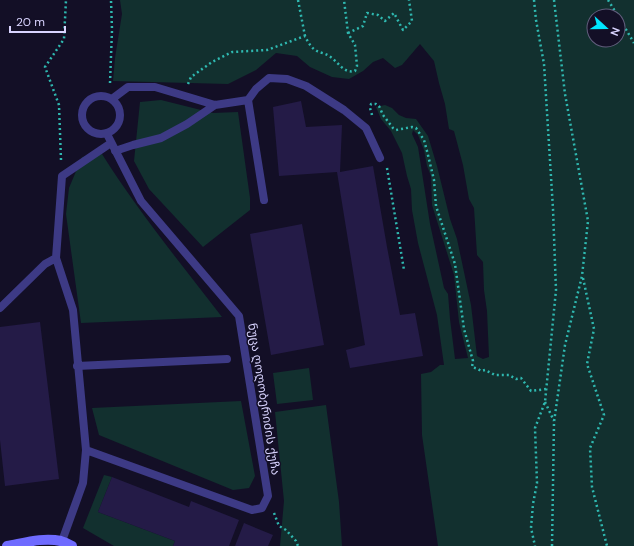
<svg xmlns="http://www.w3.org/2000/svg" width="634" height="546" font-family="'DM Sans','Noto Sans Georgian',sans-serif">
<style>
.green{fill:#12302f;fill-rule:evenodd}
.building{fill:#241b47}
.lines{fill:none;stroke-linecap:round;stroke-linejoin:round}
.path{stroke:#2fb8b0;stroke-width:2.5;stroke-dasharray:2 3;stroke-linecap:butt}
.lane{stroke:#3d3a85;stroke-width:8}
.secondary{stroke:#6f6bff;stroke-width:10}
.labels{text-anchor:middle;dominant-baseline:central;stroke-width:3;stroke-linejoin:round;paint-order:stroke}
.street-label{font-size:12px;fill:#d9d4ff;stroke:#130f26}
</style>
<rect width="100%" height="100%" fill="#130f26"/>
<path class="green" d="M 120,0 L 634,0 L 634,546 L 438,546 L 422,435 L 421,374 L 431,372 L 440,365 L 444,365 L 437,315 L 418,243 L 412,210 L 411,189 L 407,176 L 402,153 L 391,131 L 381,119 L 376,107 L 385,105 L 392,108 L 399,115 L 406,118 L 416,119 L 428,136 L 437,166 L 450,219 L 457,239 L 471,305 L 477,356 L 483,359 L 489,357 L 487,311 L 484,290 L 483,262 L 477,255 L 474,208 L 469,199 L 463,165 L 454,131 L 449,129 L 445,104 L 439,83 L 434,61 L 420,44 L 402,65 L 395,68 L 383,58 L 373,62 L 363,71 L 349,79 L 332,77 L 310,67 L 297,56 L 276,53 L 256,70 L 228,84 L 113,81 L 115,58 L 122,14 ZM 594,16 L 618,16 L 618,40 L 594,40 ZM 413,130 L 418,135 L 424,150 L 427,166 L 431,176 L 432,205 L 454,275 L 459,322 L 468,358 L 455,359 L 450,319 L 448,294 L 444,288 L 430,224 L 418,147 L 412,134 Z
M 161,100 L 213,113 L 238,112 L 250,198 L 250,210 L 203,247 L 149,189 L 134,161 L 140,102 Z
M 102,154 C 138,211 181,264 222,317 L 81,323 L 66,214 L 69,188 L 82,157 Z
M 309,368 L 313,400 L 277,404 L 273,373 Z
M 241,401 L 255,476 L 249,488 L 233,490 L 99,435 L 92,408 Z
M 326,405 L 339,502 L 342,546 L 280,546 L 284,501 L 275,412 Z
M 104,475 L 112,477 L 98,512 L 175,541 L 173,546 L 114,546 L 83,528 Z"/>
<path class="building" d="M 301,101 L 306,127 L 342,125 L 340,172 L 373,166 L 387,247 L 400,315 L 415,313 L 423,356 L 350,368 L 346,350 L 365,345 L 337,172 L 279,176 L 273,107 Z
M 302,224 L 324,345 L 271,355 L 250,234 Z
M 40,322 L 59,479 L 5,486 L 0,440 L 0,327 Z
M 112,477 L 189,507 L 191,501 L 239,520 L 229,546 L 173,546 L 175,541 L 98,512 Z
M 244,523 L 273,535 L 268,546 L 235,546 Z"/>
<g class="lines">
<path class="path" d="M 298,0 L 305,36
M 534,0 L 536,20 L 544,64 L 553,209 L 556,290 L 545,402 L 535,428 L 537,483 L 533,504 L 531,528 L 535,546
M 608,0 L 618,16
M 618,16 L 634,43
M 348,33 L 363,26 L 367,13 L 378,15 L 385,21 L 394,13 L 403,30 L 412,21 L 409,0
M 110,83 L 112,30 L 111,0
M 188,84 L 191,77 L 212,62 L 232,52 L 267,50 L 305,36 C 308,42 311,48 317,51 C 320,53 325,53 329,56 C 338,61 343,74 355,71 L 357,66 L 355,45 L 348,33 L 344,0
M 372,115 L 370,108 L 371,104 L 376,104 L 379,106 L 383,115 L 393,128 L 396,130 L 412,127 L 416,128 L 424,140 L 427,151 L 434,180 L 436,206 L 455,264 L 464,329 L 473,361 L 472,367 L 478,369 L 481,371 L 485,370 L 495,375 L 509,375 L 516,379 L 521,378 L 531,391 L 546,389
M 61,160 L 59,105 L 45,67 L 64,39 L 66,0
M 387,168 L 404,270
M 583,278 L 594,329 L 587,364 L 604,415 L 590,448 L 592,487 L 607,546
M 545,402 L 554,421
M 274,513 L 279,526 L 286,530 L 296,541 L 298,546
M 552,546 L 554,422 L 565,345 L 582,276 L 588,221 L 565,94 L 554,0"/>
<path class="lane" d="M82 115a19 19 0 1 1 38 0a19 19 0 1 1-38 0Z
M 112,99 L 128,87 L 155,87 L 215,105 L 248,100
M 115,151 L 133,145 L 161,138 L 187,124 L 215,105
M 264,200 L 248,100 L 256,89 L 269,78 L 287,79 L 306,86 L 344,110 L 366,128 L 380,158
M 0,308 L 45,264 L 56,258
M 77,366 L 227,359
M 86,450 L 73,310 L 56,258 L 62,176 L 111,143
M 62,541 L 83,483 L 86,450 L 252,510 L 262,508 L 268,496 L 239,316 L 141,201 L 107,134"/>
<path class="secondary" d="M 7,546 C 24,543 43,537 61,541 C 65,542 69,544 72,546"/>
</g>
<g class="labels">
<g class="street-label">
<text transform="translate(264 399) rotate(81)">ნუცა ღოღობერიძის ქუჩა</text>
</g>
</g>
<g transform="translate(606 28) rotate(111)"><circle r="19" fill="#130f26" stroke="#625e7d"/>
<path d="M0-3L7 15L0 10L-7 15Z" fill="#00e5ff"/>
<text y="-6" font-size="11" font-weight="bold" text-anchor="middle" fill="#d9d4ff">N</text>
</g>
<path d="M10 26v6h55v-6" fill="none" stroke="#d9d4ff" stroke-width="2"/>
<text x="16" y="26" font-size="12" fill="#d9d4ff" stroke="#130f26" stroke-width="3" paint-order="stroke">20 m</text>
</svg>
